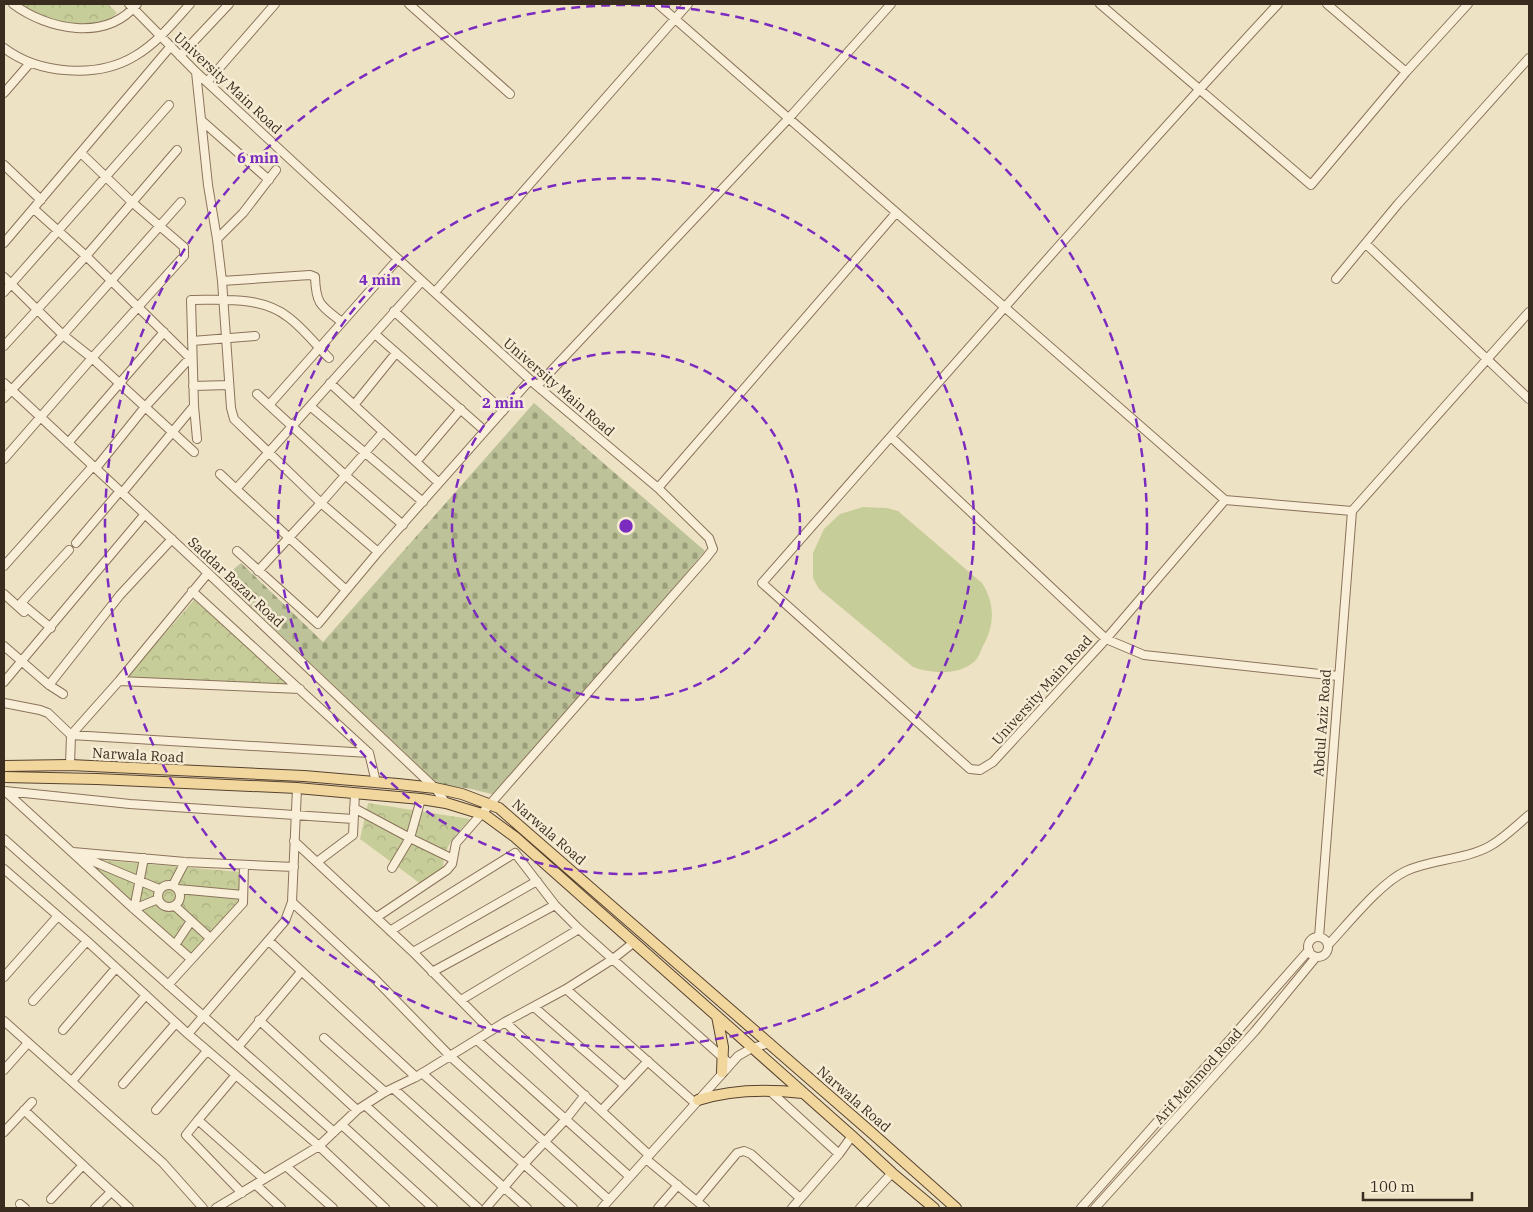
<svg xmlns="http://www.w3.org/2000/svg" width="1533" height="1212" font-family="'IBM Plex Serif',serif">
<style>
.cemetery{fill:url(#cemetery-stones)}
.park{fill:url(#park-crowns)}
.pitch{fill:#c7cd98}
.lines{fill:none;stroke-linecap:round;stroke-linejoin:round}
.minor-casing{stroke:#8a735b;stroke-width:10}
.major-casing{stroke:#57422f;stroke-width:12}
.minor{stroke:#f9efd8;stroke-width:8}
.major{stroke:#f1d79d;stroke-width:10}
.ring{fill:none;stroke:#7b2cbf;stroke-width:2.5;stroke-dasharray:9 6}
.labels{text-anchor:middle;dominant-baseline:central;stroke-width:5;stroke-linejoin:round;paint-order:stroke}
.street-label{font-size:14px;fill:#3a2c1f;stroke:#f6ecd4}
.centre{fill:#7b2cbf;stroke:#f6ecd4;stroke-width:2.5}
.ring-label{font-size:15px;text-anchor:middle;font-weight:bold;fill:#7b2cbf;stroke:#f6ecd4;stroke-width:5;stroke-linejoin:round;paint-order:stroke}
</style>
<defs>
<pattern id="cemetery-stones" width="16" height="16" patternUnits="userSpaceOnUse" patternTransform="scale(1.25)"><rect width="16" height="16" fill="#bdc298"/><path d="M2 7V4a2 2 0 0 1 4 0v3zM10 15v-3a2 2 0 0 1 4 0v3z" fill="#9b9e7b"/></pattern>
<pattern id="park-crowns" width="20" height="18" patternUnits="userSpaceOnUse" patternTransform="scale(1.25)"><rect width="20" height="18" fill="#c7cd98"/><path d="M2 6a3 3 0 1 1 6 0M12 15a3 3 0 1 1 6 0" fill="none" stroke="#acb083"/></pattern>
</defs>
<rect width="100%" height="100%" fill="#eee2c5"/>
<path class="cemetery" d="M 534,403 L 705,551 L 499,796 C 480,791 461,785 440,786 L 222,579 L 241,563 L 323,642 Z"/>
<path class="park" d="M 20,4 L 108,4 L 117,13 C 113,16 109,21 105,22 C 80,32 40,18 20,4 Z
M 194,600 L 300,692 L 122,683 Z
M 368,803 L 470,819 C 457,834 440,849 444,871 L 421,884 L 360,839 Z
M 88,859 L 241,872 L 239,902 L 191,954 L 85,864 Z"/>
<path class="pitch" d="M 863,507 L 887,508 L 898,511 L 982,583 C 995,603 995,625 983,646 C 981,650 979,656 976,660 C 960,676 932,674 913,667 L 819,589 L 813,578 L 813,553 L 824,529 L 840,514 Z"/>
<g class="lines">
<g class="minor-casing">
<path id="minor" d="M 13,4 C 48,30 106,42 137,4
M 129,4 L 196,72 L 398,259 L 537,386 L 658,488 L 709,538 L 713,549 L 706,558 L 456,843 L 452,864 L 447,870 L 377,917
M 409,4 L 510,94
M 658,4 L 1225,500
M 1100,4 L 1311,185 L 1406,72
M 1278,4 C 1102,194 933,389 762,583 L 970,769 L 980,770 L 993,762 L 1106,639 L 1225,500 L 1352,511
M 1327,4 L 1406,72 L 1468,4
M 4,48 C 38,74 97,79 135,56 C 157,43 173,23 190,4
M 180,56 L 229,4
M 196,72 L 208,185 L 217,239 L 222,281 L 231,408 L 234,419 L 321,503 L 378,552
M 207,82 L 275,4
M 4,93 L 30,63
M 201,120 L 269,180
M 4,165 L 41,200
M 34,209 L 86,256 L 190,358 L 145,407 L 96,468
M 217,239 L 243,213 L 276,170
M 4,243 L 171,46
M 1366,244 L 1529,399
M 4,277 L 63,335 L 92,358 L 194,452
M 1336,279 L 1398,204 L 1529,58
M 222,281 L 310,275 L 315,277 C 316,305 321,306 342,322
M 4,292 L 169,105
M 435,292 L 688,4
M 394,311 L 503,411
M 375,334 L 485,431
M 192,341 L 255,336
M 4,346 L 86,256 L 177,150
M 4,383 L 208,573 L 435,788 L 446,803
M 330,383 L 439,483
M 193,386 L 229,385
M 537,386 L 789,118 L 891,4
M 257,394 L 345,475 L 403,525
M 4,398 L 63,335 L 181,202
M 269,405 L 398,259
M 354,405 L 396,353
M 310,406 L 423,502
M 891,437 L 1106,639 L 1144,655 L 1338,676
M 197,439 L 194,406 L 191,300 C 223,300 261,296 288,317 C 303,328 316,345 329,358
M 68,443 L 164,332
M 4,459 L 92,358 L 184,256 L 184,247 L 133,203 L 81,153
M 416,462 L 461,409
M 220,474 L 236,489 L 422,281
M 658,488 L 896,213
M 236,489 L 346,590
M 122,493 L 194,406
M 1352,511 L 1529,312
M 76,543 L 120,491
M 237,551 L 318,624 L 378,552 L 530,380
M 4,566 L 93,466
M 258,571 L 321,503 L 383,432
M 192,591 L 369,753 L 376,782
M 4,594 L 24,612
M 51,628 L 21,603 L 69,550
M 4,646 L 49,685 L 63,694
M 119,681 L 300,689
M 4,682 L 145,514
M 49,685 L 120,595 L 172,539
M 4,703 L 40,710 L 48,713 L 71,735 L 369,753
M 70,765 L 71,735 L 119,681 L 208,573
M 5,791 L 130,804 L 353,819
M 5,791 L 134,909 L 191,959
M 354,808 L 410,838 L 453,859
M 4,839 L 334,1132
M 294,841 L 413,952 L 491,1031
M 73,852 L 185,862 L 294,867
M 78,855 L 159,889
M 144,858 L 134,909 L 158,899
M 317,862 L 353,835 L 355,793
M 392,868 L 410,838 L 421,799
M 4,869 L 87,941 L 188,1034 L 319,1146 L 385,1208
M158 896a11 11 0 1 1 22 0a11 11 0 1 1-22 0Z
M 173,885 L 185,862
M 178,889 L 243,895
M 292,902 L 375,979 L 450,1056 L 609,1200
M 175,906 L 210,938
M 390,931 L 515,853 L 555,905 L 579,929 L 730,1064
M1308 947a10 10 0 1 1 20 0a10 10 0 1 1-20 0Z
M 1319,937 L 1352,511
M 269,941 L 416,1077
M 175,945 L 191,921
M 1328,945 C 1348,924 1380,883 1406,871 C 1432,859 1465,860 1490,846 C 1504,838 1517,825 1529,815
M 413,952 L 537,881
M 432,972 L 555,905
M 4,977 L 57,917
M 168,985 L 243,903 L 244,865
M 566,989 L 695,1103
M 461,1000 L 579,929
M 33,1001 L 87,941
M 534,1007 L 624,1085
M 259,1020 L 357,1110
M 4,1021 L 163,1163 L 203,1208
M 505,1022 L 649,1155
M 63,1030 L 116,968
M 188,1034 L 285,921 L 292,902 L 297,788
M 324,1038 L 385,1092
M 477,1040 L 629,1176
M 238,1047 L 301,972
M 4,1070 L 28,1043
M 422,1073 L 573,1208
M 235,1076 L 198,1120 L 264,1179
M 72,1081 L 146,995
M 123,1084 L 176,1023
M 394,1089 L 527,1208
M 770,1091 L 839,1154
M 366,1106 L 478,1208
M 24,1110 L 129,1208
M 156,1110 L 207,1051
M 602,1110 L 648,1061
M 198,1120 L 186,1135 L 242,1193
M 342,1125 L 433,1208
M 4,1132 L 32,1102
M 646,1159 L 705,1208
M 287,1167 L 333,1208
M 256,1185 L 281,1208
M 51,1199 L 83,1165
M 697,1201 L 737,1153 L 744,1151 L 751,1154 L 800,1198
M 20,1204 L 25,1208
M 95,1208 L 111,1192
M 216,1208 L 319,1146 L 357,1110 L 385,1092 L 416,1077 L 505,1022 L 566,989 L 613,959 L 633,943
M 486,1208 L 524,1164 L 566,1119 L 585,1095
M 602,1208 L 738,1056 L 752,1048 L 770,1043
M 658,1208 L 678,1185
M 792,1208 L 839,1154 L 852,1136
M 860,1208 L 892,1173
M 1081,1208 L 1309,950
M 1095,1208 L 1255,1031 L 1316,957"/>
</g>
<g class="major-casing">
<path id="major" d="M 4,766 L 70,765 L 304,776 L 398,784 L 435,788 L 462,794 L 499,808 L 873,1134 L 956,1208
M 4,777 L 97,779 L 297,788 L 421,799 L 446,803 L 485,815 L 515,837 L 852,1136 L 892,1173 L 934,1208
M 717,1016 L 723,1047 L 722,1072
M 698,1100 C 732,1089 768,1089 803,1093"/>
</g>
<use href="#minor" class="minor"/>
<use href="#major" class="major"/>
</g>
<g class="ring">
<circle cx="626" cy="526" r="174"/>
<circle cx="626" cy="526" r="348"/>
<circle cx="626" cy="526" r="521"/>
</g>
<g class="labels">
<g class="street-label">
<text transform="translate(228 83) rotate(43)">University Main Road</text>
<text transform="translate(559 387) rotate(41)">University Main Road</text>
<text transform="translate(236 582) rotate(43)">Saddar Bazar Road</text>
<text transform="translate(1042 690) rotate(-48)">University Main Road</text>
<text transform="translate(1322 723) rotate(-86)">Abdul Aziz Road</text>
<text transform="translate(138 755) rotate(3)">Narwala Road</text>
<text transform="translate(549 832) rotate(41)">Narwala Road</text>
<text transform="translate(1198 1076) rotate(-48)">Arif Mehmod Road</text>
<text transform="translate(854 1099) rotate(41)">Narwala Road</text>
</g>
</g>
<circle cx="626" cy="526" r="8" class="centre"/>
<g class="ring-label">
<text x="258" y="163">6 min</text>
<text x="380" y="285">4 min</text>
<text x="503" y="408">2 min</text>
</g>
<rect width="1533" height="1212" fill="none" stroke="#3a2c1f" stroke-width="10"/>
<path d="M1363 1192v8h109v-8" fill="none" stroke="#3a2c1f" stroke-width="2.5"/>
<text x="1370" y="1192" font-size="15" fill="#3a2c1f" stroke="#f6ecd4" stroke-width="4" paint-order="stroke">100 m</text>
</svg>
